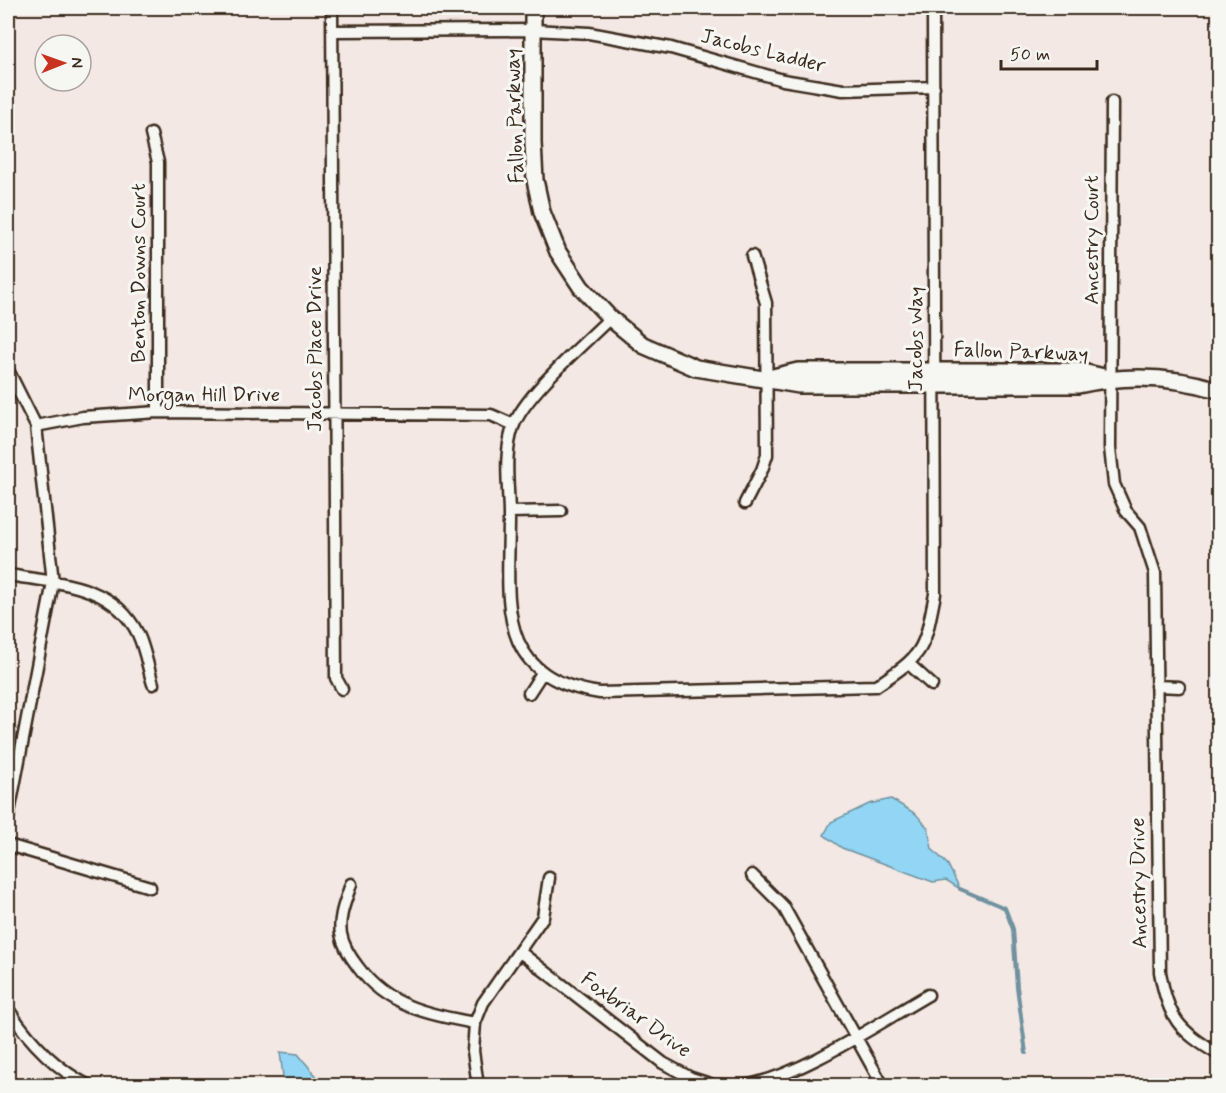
<svg xmlns="http://www.w3.org/2000/svg" width="1226" height="1093" font-family="Mynerve,sans-serif">
<style>
.water{fill:#92d5f4;stroke:#6f919e;stroke-width:1.5}
.lines{fill:none;stroke-linecap:round;stroke-linejoin:round}
.stream{stroke:#6f919e;stroke-width:4}
.street-casing{stroke:#3b2a1e;stroke-width:15}
.secondary-casing{stroke:#3b2a1e;stroke-width:20}
.street{stroke:#f6f6f2;stroke-width:10}
.secondary{stroke:#f6f6f2;stroke-width:15}
.labels{text-anchor:middle;dominant-baseline:central;stroke-width:6;stroke-linejoin:round;paint-order:stroke}
.street-label{font-size:21px;fill:#3b2a1e;stroke:#f6f6f2}
</style>
<rect width="100%" height="100%" fill="#f4e8e4"/>
<filter id="ink" filterUnits="userSpaceOnUse"><feTurbulence type="fractalNoise" baseFrequency=".0167" numOctaves="2"/><feDisplacementMap in="SourceGraphic" scale="12" xChannelSelector="R" yChannelSelector="G"/><feConvolveMatrix kernelMatrix="1 2 1 2 8 2 1 2 1" color-interpolation-filters="sRGB"/></filter>
<g filter="url(#ink)">
<path class="water" d="M 891,799 L 916,814 L 928,828 L 932,849 L 948,865 L 960,889 L 946,880 L 933,882 L 842,848 L 824,835 L 831,822 L 869,804 Z
M 280,1052 L 298,1054 L 318,1078 L 336,1085 L 284,1085 Z"/>
<g class="lines">
<path class="stream" d="M 960,889 L 1005,908 L 1013,929 L 1017,987 L 1026,1053"/>
<g class="street-casing">
<path id="street" d="M 332,8 L 336,678 L 342,689
M 332,31 L 533,30 L 589,33 L 671,48 L 783,80 L 843,90 L 934,87
M 1112,102 L 1110,448 L 1114,484 L 1126,511 L 1140,527 L 1155,573 L 1160,972 C 1168,1018 1179,1031 1218,1054
M 151,134 L 158,162 L 158,412
M 610,318 C 584,344 525,394 513,427 C 503,457 509,486 509,517 C 509,601 493,677 600,693 L 876,686 C 925,654 924,650 935,594 L 933,8
M 8,370 L 36,426 L 53,582 L 8,818
M 36,426 L 83,417 L 158,412 L 491,415 L 514,425
M 745,503 L 762,470 L 767,455 L 766,303 L 752,256
M 509,512 L 561,511
M 8,575 C 56,583 113,583 138,634 C 145,649 148,668 153,684
M 909,664 L 932,685
M 1156,686 L 1179,687
M 529,693 L 542,673
M 8,845 L 150,887
M 752,875 L 783,906 L 883,1086
M 351,884 C 346,900 338,917 341,934 C 343,945 351,958 358,967 C 386,1006 430,1015 475,1023
M 520,952 L 663,1063 L 691,1078 L 713,1085 L 738,1086
M 8,1009 C 29,1041 54,1068 89,1086
M 478,1086 L 473,1051 L 475,1023 L 483,1003 L 543,917 L 549,878
M 744,1086 C 801,1076 877,1024 928,995"/>
</g>
<g class="secondary-casing">
<path id="secondary" d="M 533,8 L 533,143 L 535,180 L 542,212 L 558,252 L 581,287 L 610,318 L 643,345 L 696,368 L 799,385 L 1078,385 C 1126,374 1172,376 1218,390
M 773,377 L 798,371 L 1078,371 L 1104,377"/>
</g>
<use href="#street" class="street"/>
<use href="#secondary" class="secondary"/>
</g>
</g>
<g class="labels">
<g class="street-label">
<text transform="translate(763 51) rotate(14)">Jacobs Ladder</text>
<text transform="translate(515 116) rotate(-92)">Fallon Parkway</text>
<text transform="translate(1092 240) rotate(-90)">Ancestry Court</text>
<text transform="translate(139 273) rotate(-90)">Benton Downs Court</text>
<text transform="translate(916 339) rotate(-90)">Jacobs Way</text>
<text transform="translate(315 349) rotate(-90)">Jacobs Place Drive</text>
<text transform="translate(1021 352) rotate(2)">Fallon Parkway</text>
<text x="204" y="395">Morgan Hill Drive</text>
<text transform="translate(1139 883) rotate(-91)">Ancestry Drive</text>
<text transform="translate(636 1015) rotate(36)">Foxbriar Drive</text>
</g>
</g>
<rect width="1226" height="1093" fill="none" stroke="#f6f6f2" stroke-width="30"/>
<rect x="15" y="15" width="1196" height="1063" fill="none" stroke="#3b2a1e" stroke-width="2" filter="url(#ink)"/>
<g transform="translate(63 63) rotate(89)"><circle r="28" fill="#f6f6f2" stroke="#aba49d" stroke-width="1.5"/>
<path d="M0-4.5L10 22L0 15L-10 22Z" fill="#c8321e"/>
<text y="-9" font-size="16" font-weight="bold" text-anchor="middle" fill="#3b2a1e">N</text>
</g>
<path d="M1001 60v9h96v-9" fill="none" stroke="#3b2a1e" stroke-width="3"/>
<text x="1010" y="60" font-size="18" fill="#3b2a1e" stroke="#f6f6f2" stroke-width="4.5" paint-order="stroke">50 m</text>
</svg>
